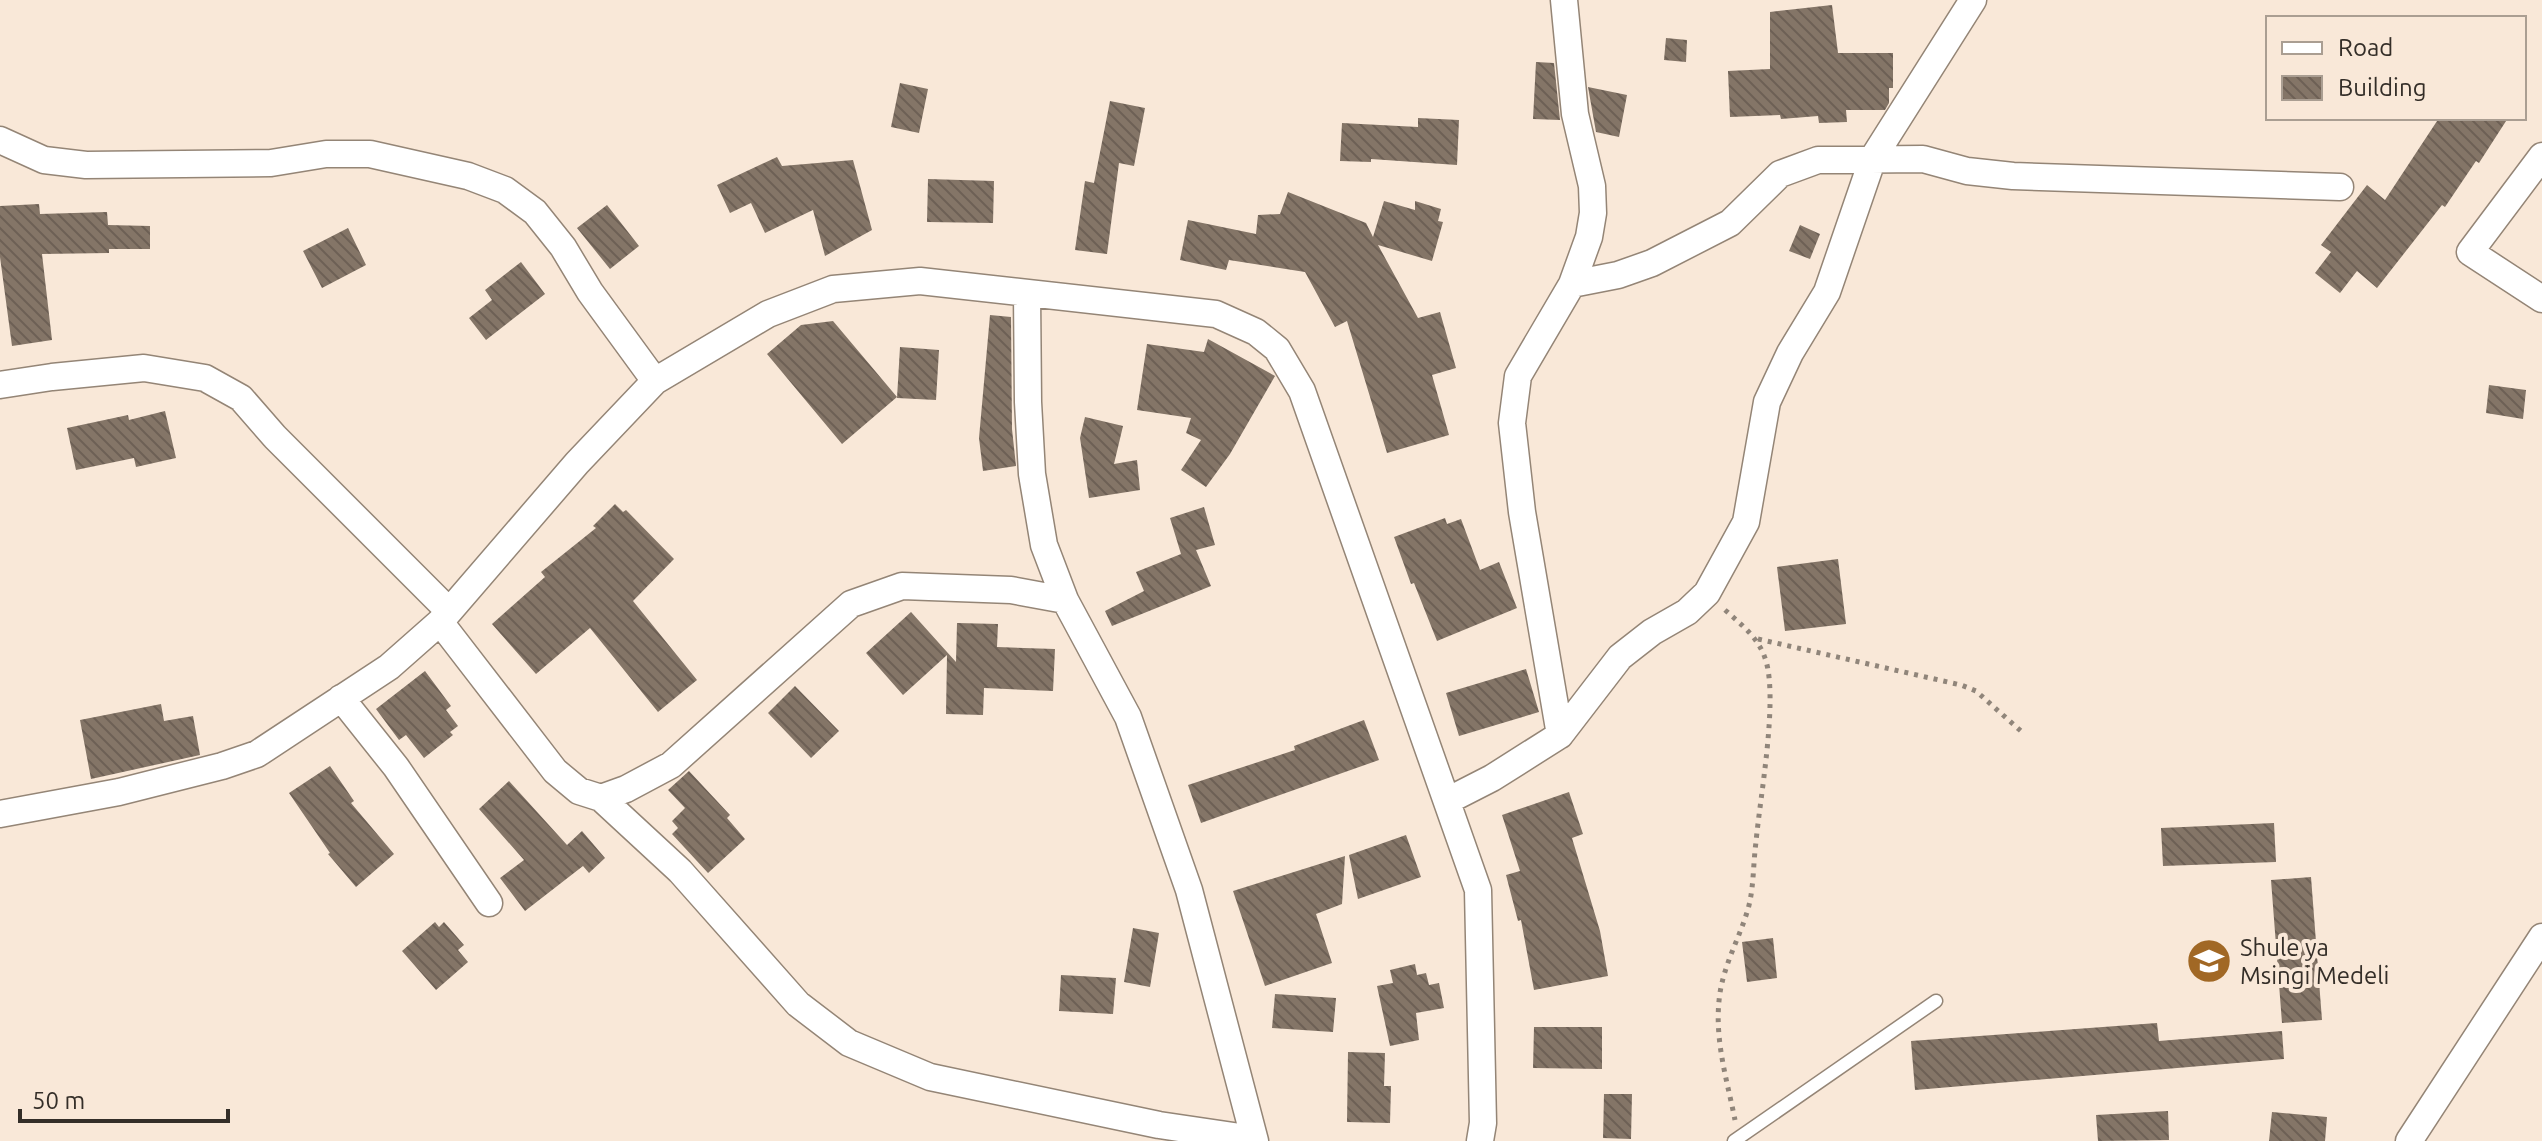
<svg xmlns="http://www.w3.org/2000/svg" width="2542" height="1141" font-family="Ubuntu,sans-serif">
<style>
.building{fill:url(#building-back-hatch)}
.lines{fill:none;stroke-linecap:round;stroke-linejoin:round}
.service-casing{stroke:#948576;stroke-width:15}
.minor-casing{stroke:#948576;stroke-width:29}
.path{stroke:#90857a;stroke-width:5;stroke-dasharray:4 6;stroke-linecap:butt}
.service{stroke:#fff;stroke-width:12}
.minor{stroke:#fff;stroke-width:26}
.labels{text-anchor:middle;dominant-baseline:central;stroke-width:8;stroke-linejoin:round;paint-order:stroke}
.poi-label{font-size:24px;fill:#342e28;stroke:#f9e8d8;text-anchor:start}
</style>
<defs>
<pattern id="building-back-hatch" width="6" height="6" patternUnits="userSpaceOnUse" patternTransform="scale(2)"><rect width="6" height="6" fill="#847567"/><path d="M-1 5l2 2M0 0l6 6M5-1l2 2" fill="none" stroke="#6d6055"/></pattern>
</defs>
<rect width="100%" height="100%" fill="#f9e8d8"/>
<path class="building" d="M 1832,5 L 1838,53 L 1893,53 L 1893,88 L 1889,88 L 1889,103 L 1885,110 L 1846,110 L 1847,122 L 1819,123 L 1818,116 L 1781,119 L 1780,115 L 1730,117 L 1728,71 L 1770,69 L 1770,12 Z
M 1666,38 L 1687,40 L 1686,62 L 1664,60 Z
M 1536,62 L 1554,63 L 1560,120 L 1533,119 Z
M 900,83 L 928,89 L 919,133 L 891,127 Z
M 1588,87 L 1627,95 L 1619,137 L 1596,132 Z
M 1110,101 L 1145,108 L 1134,166 L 1119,163 L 1107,254 L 1075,250 L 1085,181 L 1094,183 Z
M 1418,118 L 1459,120 L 1457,165 L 1371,159 L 1371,162 L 1340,161 L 1342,123 L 1418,127 Z
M 2439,118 L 2508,118 L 2479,163 L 2476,161 L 2445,207 L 2442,205 L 2377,288 L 2357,271 L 2340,293 L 2315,273 L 2331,252 L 2321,245 L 2367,185 L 2385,200 Z
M 777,157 L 782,166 L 853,160 L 872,230 L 825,256 L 813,210 L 765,233 L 751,203 L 730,213 L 717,185 Z
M 928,179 L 994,181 L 993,223 L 927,222 Z
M 1288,192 L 1366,223 L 1373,237 L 1384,201 L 1415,210 L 1415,201 L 1441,209 L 1438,221 L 1443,222 L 1432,261 L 1378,245 L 1418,318 L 1440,312 L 1456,368 L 1432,375 L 1449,435 L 1387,453 L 1347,321 L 1335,327 L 1305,272 L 1229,260 L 1226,270 L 1180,260 L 1188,220 L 1256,234 L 1258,215 L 1280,214 Z
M 39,204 L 40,214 L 107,212 L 108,225 L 150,226 L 150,249 L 109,249 L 109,253 L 42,254 L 52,340 L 12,346 L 0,257 L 0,206 Z
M 607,205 L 639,246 L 610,269 L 577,228 Z
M 1800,225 L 1820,234 L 1810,259 L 1789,251 Z
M 348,228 L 366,265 L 322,288 L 303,251 Z
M 521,262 L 545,294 L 486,340 L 469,318 L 492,300 L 485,290 Z
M 990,315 L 1011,317 L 1012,429 L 1016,466 L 983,471 L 979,438 Z
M 833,321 L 897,397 L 842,444 L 767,354 L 801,325 Z
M 1208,339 L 1275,376 L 1230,454 L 1206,487 L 1181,470 L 1201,440 L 1186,433 L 1191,418 L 1137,410 L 1147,344 L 1204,352 Z
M 900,347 L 939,350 L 936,400 L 897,398 Z
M 2489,385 L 2526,390 L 2523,419 L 2486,413 Z
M 165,411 L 176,458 L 136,467 L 134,458 L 76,470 L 67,428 L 128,415 L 129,420 Z
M 1085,417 L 1123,426 L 1114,464 L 1137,460 L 1140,490 L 1089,498 L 1080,438 Z
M 615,504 L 623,512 L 626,510 L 674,559 L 633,601 L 697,680 L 658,712 L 590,628 L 536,674 L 492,624 L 545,577 L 541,572 L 596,528 L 593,526 Z
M 1204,507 L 1215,545 L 1196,550 L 1211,586 L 1112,626 L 1105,611 L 1144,591 L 1136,572 L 1181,554 L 1170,518 Z
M 1445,518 L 1447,524 L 1461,519 L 1480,570 L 1499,562 L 1517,608 L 1437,641 L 1414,583 L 1411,584 L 1394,537 Z
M 1838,559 L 1846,624 L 1785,631 L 1777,567 Z
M 911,612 L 956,662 L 957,623 L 998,624 L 997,647 L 1055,649 L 1053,691 L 984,688 L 983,715 L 946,714 L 947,655 L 903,695 L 866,653 Z
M 1526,669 L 1539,712 L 1459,736 L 1446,693 Z
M 425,671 L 451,706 L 446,710 L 458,726 L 450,732 L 453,735 L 424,758 L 406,735 L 399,740 L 376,709 Z
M 795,686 L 839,731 L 811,758 L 768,713 Z
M 161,704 L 164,721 L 193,716 L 200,755 L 91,779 L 80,720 Z
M 1364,720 L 1379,760 L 1201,823 L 1188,785 L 1295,750 L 1294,746 Z
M 330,766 L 354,801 L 351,803 L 394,854 L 356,887 L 328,854 L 330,853 L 289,793 Z
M 689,771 L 730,815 L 727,818 L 745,839 L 708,873 L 672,834 L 678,828 L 672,821 L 685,808 L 668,790 Z
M 509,781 L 567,845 L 582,831 L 605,858 L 589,873 L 583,866 L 525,911 L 500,878 L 524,860 L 479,809 Z
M 1569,792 L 1583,834 L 1572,838 L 1600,931 L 1608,976 L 1534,990 L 1521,920 L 1518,921 L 1506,875 L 1520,871 L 1502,815 Z
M 2274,823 L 2276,862 L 2163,866 L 2161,828 Z
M 1406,835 L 1421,877 L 1358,899 L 1349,855 Z
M 1345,856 L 1342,904 L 1316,914 L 1332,963 L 1265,986 L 1233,891 Z
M 2311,877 L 2322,1020 L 2282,1023 L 2271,880 Z
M 435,922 L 439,927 L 444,922 L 464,945 L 458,950 L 468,962 L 436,990 L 402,951 Z
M 1133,928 L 1159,933 L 1150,987 L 1124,982 Z
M 1773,938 L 1777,978 L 1747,982 L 1742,942 Z
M 1415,964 L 1417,975 L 1426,973 L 1429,985 L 1439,983 L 1444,1008 L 1416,1013 L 1419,1040 L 1390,1046 L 1377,986 L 1393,983 L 1390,970 Z
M 1061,975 L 1116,978 L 1113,1014 L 1059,1011 Z
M 1275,994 L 1336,998 L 1333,1032 L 1272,1028 Z
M 2157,1023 L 2159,1041 L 2282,1031 L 2284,1059 L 1915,1090 L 1911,1041 Z
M 1534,1027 L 1602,1027 L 1602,1069 L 1533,1068 Z
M 1348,1052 L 1385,1053 L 1384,1086 L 1391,1086 L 1390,1123 L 1347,1122 Z
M 1604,1094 L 1632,1094 L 1631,1139 L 1603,1138 Z
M 2168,1111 L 2169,1140 L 2098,1141 L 2096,1115 Z
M 2272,1112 L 2327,1117 L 2325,1141 L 2269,1141 Z"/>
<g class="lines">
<g class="service-casing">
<path id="service" d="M 1734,1141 L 1936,1001"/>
</g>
<g class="minor-casing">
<path id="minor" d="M 0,140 L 44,160 L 86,165 L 271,163 L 326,154 L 370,154 L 468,176 L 505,190 L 535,212 L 563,247 L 590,292 L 655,381
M 2542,156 L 2470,252 L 2542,299
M 1572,284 L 1618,275 L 1652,263 L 1730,223 L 1780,174 L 1818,160 L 1923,159 L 1967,171 L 2013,176 L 2340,187
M 1027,294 L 1028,402 L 1032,474 L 1044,545 L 1065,600 L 1128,717 L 1189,890 L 1255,1141
M 0,385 L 52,377 L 144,368 L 205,378 L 241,398 L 275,437 L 449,611
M 440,622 L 555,771 L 579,791 L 601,798 L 626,789 L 671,765 L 851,604 L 902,586 L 1011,590 L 1065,600
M 341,698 L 396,767 L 489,903
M 1560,735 L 1522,512 L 1512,423 L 1518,376 L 1572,284 L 1589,237 L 1593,213 L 1592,186 L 1575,114 L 1564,0
M 601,798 L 680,871 L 798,1004 L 849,1043 L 930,1077 L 1159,1125 L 1254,1139
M 1447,801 L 1492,778 L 1560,735 L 1620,657 L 1652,632 L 1687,612 L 1707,593 L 1746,522 L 1767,402 L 1790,353 L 1827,292 L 1873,158 L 1973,0
M 0,814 L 119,792 L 222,766 L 257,754 L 389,667 L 440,622 L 577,463 L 655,381 L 768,314 L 833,289 L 920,281 L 1216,314 L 1256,332 L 1277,349 L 1302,391 L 1478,890 L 1483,1123 L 1480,1141
M 2409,1141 L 2542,937"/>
</g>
<path class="path" d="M 1725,610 C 1743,626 1759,638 1766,661 C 1778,702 1760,797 1756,842 C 1753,864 1754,888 1748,909 C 1739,940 1722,967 1719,1001 C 1715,1042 1727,1080 1735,1120
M 1758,639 L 1961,685 L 1976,691 L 2022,732"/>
<use href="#service" class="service"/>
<use href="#minor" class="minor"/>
</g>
<defs>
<g id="school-disc" transform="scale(2.3)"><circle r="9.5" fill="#a16825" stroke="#f9e8d8"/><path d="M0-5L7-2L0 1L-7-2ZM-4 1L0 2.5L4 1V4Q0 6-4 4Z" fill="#fff"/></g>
</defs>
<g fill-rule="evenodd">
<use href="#school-disc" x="2209" y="961"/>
</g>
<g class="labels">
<g class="poi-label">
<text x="2240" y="947">Shule ya<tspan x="2240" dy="28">Msingi Medeli</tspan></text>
</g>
</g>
<rect x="2266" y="16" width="260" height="104" fill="#f9e8d8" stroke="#aa9e92" stroke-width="2"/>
<rect x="2282" y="42" width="40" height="12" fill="#ffffff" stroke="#aa9e92" stroke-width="2"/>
<text x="2338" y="56" font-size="24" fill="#342e28">Road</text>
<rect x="2282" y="76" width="40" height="24" fill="url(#building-back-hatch)" stroke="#aa9e92" stroke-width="2"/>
<text x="2338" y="96" font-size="24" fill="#342e28">Building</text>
<path d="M20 1109v12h208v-12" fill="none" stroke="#342e28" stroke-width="4"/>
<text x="32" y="1109" font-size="24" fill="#342e28" stroke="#f9e8d8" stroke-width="6" paint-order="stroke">50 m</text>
</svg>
